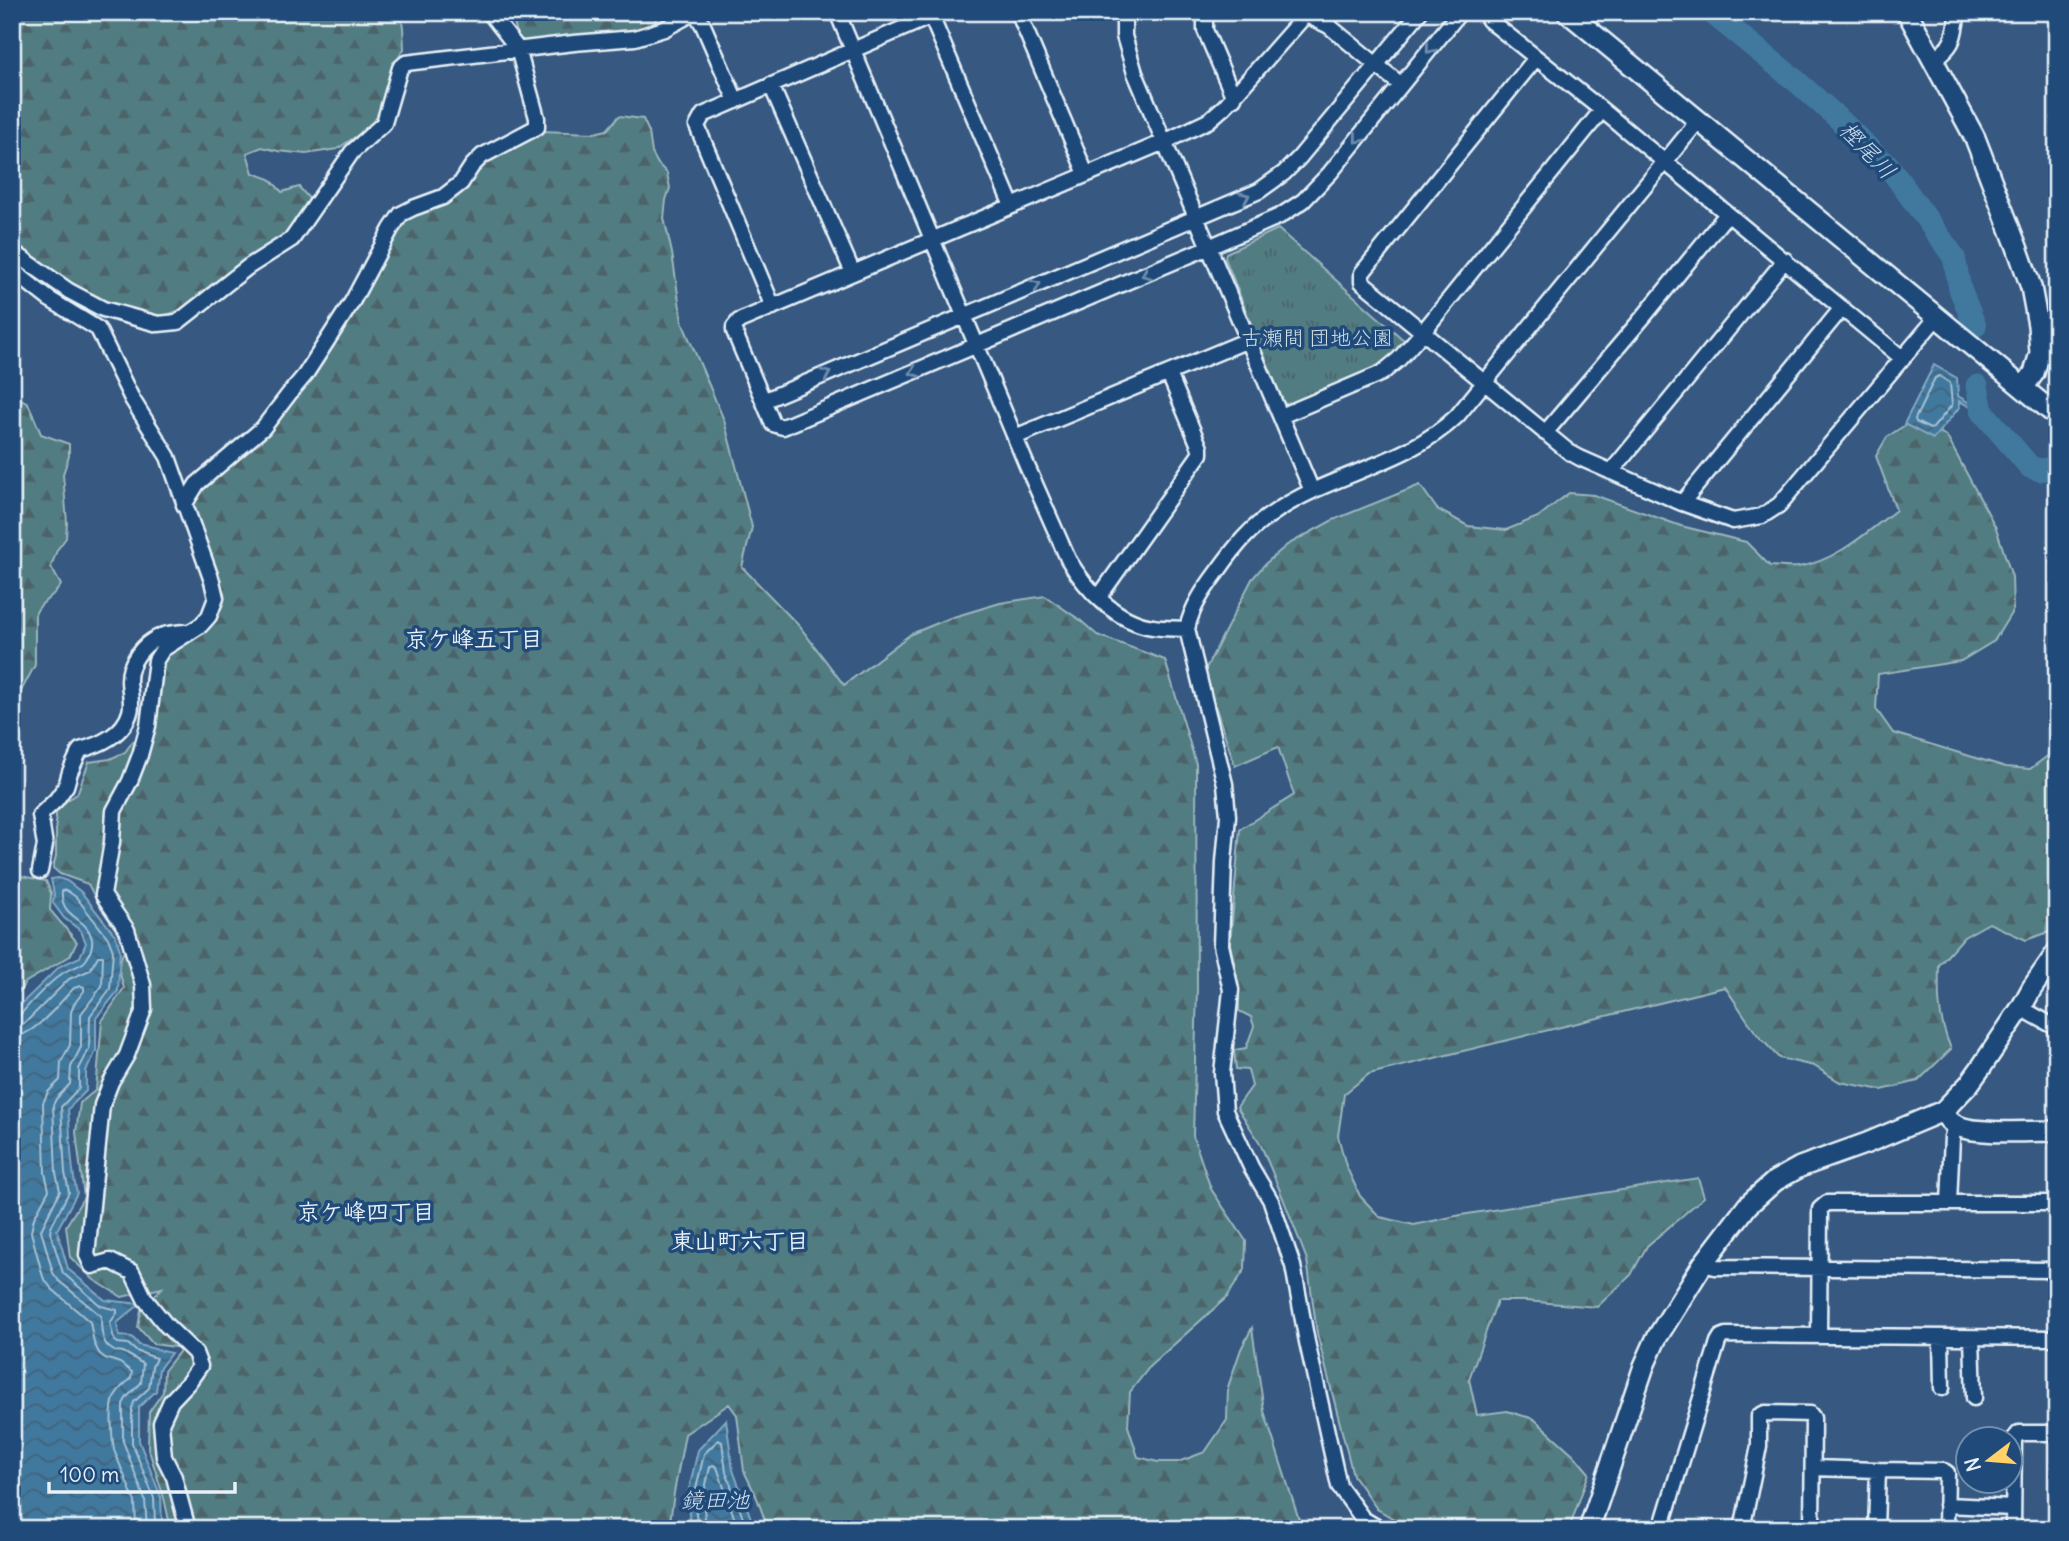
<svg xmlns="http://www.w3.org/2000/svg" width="2069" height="1541" font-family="Delius,'Klee One',sans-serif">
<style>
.grass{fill:url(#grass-tufts);stroke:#9cb6bd;stroke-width:2}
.forest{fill:url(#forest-firs);stroke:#9cb6bd;stroke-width:2}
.water{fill:url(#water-waves);stroke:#84a8c2;stroke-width:2}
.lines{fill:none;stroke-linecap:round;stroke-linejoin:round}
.shore{stroke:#a5c1d4;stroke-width:2}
.river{stroke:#41789e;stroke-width:23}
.street-casing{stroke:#e8f1f8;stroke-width:19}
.secondary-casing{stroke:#e8f1f8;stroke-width:24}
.street{stroke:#1f4a7a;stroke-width:14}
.secondary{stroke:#1f4a7a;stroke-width:19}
.oneway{stroke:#6f8dac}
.labels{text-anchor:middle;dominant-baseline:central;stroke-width:7;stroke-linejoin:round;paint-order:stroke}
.park-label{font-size:21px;fill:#d1dfe6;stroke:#1f4a7a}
.water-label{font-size:23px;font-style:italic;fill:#cfdfea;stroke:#1f4a7a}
.neighbourhood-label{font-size:23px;font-weight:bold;fill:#e8f1f8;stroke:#1f4a7a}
</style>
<defs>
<pattern id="grass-tufts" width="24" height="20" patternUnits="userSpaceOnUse" patternTransform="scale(1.75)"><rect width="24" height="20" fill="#517b82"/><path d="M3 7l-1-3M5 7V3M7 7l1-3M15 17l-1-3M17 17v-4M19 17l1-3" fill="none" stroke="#4c6469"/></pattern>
<pattern id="forest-firs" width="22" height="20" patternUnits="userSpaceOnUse" patternTransform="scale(1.75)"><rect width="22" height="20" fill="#517b82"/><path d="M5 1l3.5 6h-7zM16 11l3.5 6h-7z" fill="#4c6469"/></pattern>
<pattern id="water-waves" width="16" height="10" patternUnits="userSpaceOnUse" patternTransform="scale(1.75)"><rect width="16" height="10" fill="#41789e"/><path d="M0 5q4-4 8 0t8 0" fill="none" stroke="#436278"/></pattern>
</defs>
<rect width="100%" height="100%" fill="#365881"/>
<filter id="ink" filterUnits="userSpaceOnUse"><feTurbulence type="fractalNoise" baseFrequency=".0143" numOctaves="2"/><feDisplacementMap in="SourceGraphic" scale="14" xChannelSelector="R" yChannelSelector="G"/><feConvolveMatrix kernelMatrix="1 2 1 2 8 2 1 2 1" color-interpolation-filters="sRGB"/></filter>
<g filter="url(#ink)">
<path class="grass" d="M 1278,229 L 1406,342 L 1382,365 L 1289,409 L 1284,406 L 1225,258 L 1226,253 Z"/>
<path class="forest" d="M 12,12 L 400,12 L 403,27 L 404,49 L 397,60 L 379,121 L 337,149 L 306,154 L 278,151 L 262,147 L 247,153 L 253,173 L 270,179 L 282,192 L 299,187 L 312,202 L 290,235 L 180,310 L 162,317 L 144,317 L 104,304 L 72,287 L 12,247 Z
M 511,12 L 660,12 L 653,25 L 622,33 L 520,44 Z
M 619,116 L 643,119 L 649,132 L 652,153 L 658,164 L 667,173 L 670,188 L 666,200 L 664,218 L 672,253 L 682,322 L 724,420 L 752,527 L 742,567 L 800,627 L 844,685 L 911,634 L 950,618 L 1000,603 L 1045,596 L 1080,620 L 1097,635 L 1165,660 L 1196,764 L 1197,989 L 1193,1136 L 1211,1189 L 1246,1241 L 1245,1269 L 1227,1297 L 1151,1365 L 1130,1392 L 1128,1426 L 1138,1457 L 1158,1462 L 1178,1462 L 1205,1452 L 1227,1420 L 1228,1387 L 1241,1349 L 1252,1328 L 1264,1411 L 1302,1529 L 768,1529 L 757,1498 L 744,1471 L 737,1415 L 729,1404 L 685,1434 L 674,1493 L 669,1529 L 171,1529 L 170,1525 L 164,1498 L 148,1447 L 149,1412 L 163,1392 L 164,1371 L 182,1348 L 153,1344 L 138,1327 L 141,1310 L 162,1288 L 122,1297 L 94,1280 L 70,1257 L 66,1226 L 84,1197 L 76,1132 L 80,1103 L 96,1090 L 102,1021 L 124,988 L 118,967 L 126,945 L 99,905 L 88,884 L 60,874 L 53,868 L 56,856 L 56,813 L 62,804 L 77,794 L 89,762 L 110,759 L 125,752 L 133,741 L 149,735 L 158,661 L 218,609 L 189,509 L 198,486 L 254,443 L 341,328 L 376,273 L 384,249 L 402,219 L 447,202 L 462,192 L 478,167 L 487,159 L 542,131 L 594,133 L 607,130 Z
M 12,394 L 28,403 L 41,434 L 69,444 L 69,456 L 63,474 L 67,523 L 66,538 L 57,550 L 51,567 L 61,585 C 54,597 39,602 35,615 L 35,665 L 12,708 Z
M 1910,422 L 1926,423 L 1947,437 L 1996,528 L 2012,577 L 2013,610 L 1994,641 L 1961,661 L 1878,674 L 1876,709 L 1893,733 L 2006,767 L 2030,769 L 2057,749 L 2057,927 L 2052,931 L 2026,940 L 1989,923 L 1964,937 L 1939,965 C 1938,998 1938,1017 1951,1049 L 1918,1081 L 1882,1090 L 1840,1082 L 1814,1066 L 1779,1058 L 1756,1033 L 1725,987 L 1369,1074 L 1344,1094 L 1338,1136 L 1346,1166 L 1360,1196 L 1380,1217 L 1414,1225 L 1461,1215 L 1698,1178 L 1704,1197 L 1647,1246 L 1631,1275 L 1597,1307 L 1525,1301 L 1497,1301 L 1469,1379 L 1477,1415 L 1507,1411 L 1534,1419 L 1574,1455 L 1589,1473 L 1569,1529 L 1411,1529 L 1377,1509 L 1353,1475 L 1317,1333 L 1307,1260 L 1283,1198 L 1260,1143 L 1237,1107 L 1252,1086 L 1248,1070 L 1236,1069 L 1234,1050 L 1246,1048 L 1254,1026 L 1251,1017 L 1239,1011 L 1239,989 L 1230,944 L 1240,829 L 1294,795 L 1278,747 L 1235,766 L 1204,672 L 1252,579 L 1265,564 L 1287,545 L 1333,520 L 1420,485 L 1437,509 L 1468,526 L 1506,530 L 1538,517 L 1569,493 L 1594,495 L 1681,526 L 1746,542 L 1770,566 C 1779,566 1789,568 1798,567 C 1836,561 1866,533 1896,510 L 1876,456 L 1887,437 Z
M 12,874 L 46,881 L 51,893 L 50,910 L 77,942 L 70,956 L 26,982 L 12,1001 Z"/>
<path class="water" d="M 1934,365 L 1957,378 L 1958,396 L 1978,408 L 1977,410 L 1959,401 L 1959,408 L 1933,439 L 1904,424 Z
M 58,878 L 67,881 L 81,892 L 115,935 L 120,950 L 118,991 L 96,1018 L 96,1051 L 86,1071 L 86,1091 L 68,1109 C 71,1137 70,1166 77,1193 L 57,1230 L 68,1269 L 105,1300 L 140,1304 L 117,1323 L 119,1336 L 132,1337 L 139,1345 L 171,1353 L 159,1369 L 156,1391 L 139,1407 L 139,1441 L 161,1497 L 162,1522 L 165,1529 L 12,1529 L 12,1016 L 16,1009 L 60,966 L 80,957 L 86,943 L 81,931 L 64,918 L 53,903 L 54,894 L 51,879 Z
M 726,1420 L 733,1470 L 755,1529 L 691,1529 L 687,1498 L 698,1450 Z"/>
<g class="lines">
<path class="shore" d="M 1939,376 L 1950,383 L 1952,405 L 1933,428 L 1930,429 L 1916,422 L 1915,419 L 1935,378 Z
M 12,1017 L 20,1015 C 32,1001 47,984 63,973 C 69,968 81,967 86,960 C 90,955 93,945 92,939 C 86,915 60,919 62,891 L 66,890 L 76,897 L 108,938 L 113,951 L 110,989 L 90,1016 L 89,1049 L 79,1069 L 79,1088 L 61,1107 L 65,1173 L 69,1192 L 51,1227 L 50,1232 L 63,1273 L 101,1306 L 117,1310 L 117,1313 L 110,1323 L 114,1340 L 118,1343 L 128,1344 L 136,1351 L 156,1358 L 152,1367 L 149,1388 L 134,1402 L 132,1408 L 132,1443 L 154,1498 L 155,1523 L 157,1529
M 12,1026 L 20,1025 L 26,1022 L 69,979 L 90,970 L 98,956 L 103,956 L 102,986 L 81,1014 L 81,1047 L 71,1067 L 70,1084 L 56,1099 L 53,1105 L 56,1173 L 60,1191 L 41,1230 L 53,1273 L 59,1281 L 101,1316 C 101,1326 101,1343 111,1349 C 120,1355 113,1349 123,1352 C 125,1353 140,1362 143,1364 L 141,1383 L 127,1397 L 123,1404 L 123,1441 L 145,1500 L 147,1529
M 12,1037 C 35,1036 58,1004 74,988 L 81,986 L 84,987 L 84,991 L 74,1004 L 71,1012 L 70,1045 L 61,1062 L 60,1080 L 48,1092 L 43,1103 L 45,1173 L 49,1190 L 34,1218 L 31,1232 L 43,1277 L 51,1288 L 90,1322 L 94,1343 L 99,1353 L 105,1358 L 120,1363 L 132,1372 L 131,1378 C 125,1384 118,1389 115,1396 C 109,1408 112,1437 114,1450 L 135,1502 L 136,1529
M 698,1529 L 694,1498 L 704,1454 L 718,1440 L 722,1442 L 726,1472 L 747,1529
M 706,1529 L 703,1498 L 710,1467 L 713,1465 L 717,1467 L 738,1529"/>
<path class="river" d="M 1711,12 L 1795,80 L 1840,120 L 1877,157 L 1887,164 L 1954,257 L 1960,289 L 1975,326
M 1977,386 L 1982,411 L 2030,467 L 2040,470 L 2057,467"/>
<g class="street-casing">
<path id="street" d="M 695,12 L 703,25 L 736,101
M 837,12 L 1027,466 L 1068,559 C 1086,590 1117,622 1153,627 C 1164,629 1176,628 1187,629
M 1018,12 L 1086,174
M 1124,12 L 1124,36 L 1135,73 L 1312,491
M 1205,12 L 1205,30 L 1234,98
M 1300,12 L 1329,26 L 1401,85
M 1301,12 L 1301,20 L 1224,107 L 1208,121 L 1164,142 L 739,321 L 734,327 L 734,331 L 773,424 L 783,427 L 1209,247 L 1280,216 L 1303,201 L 1330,173 L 1460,12
M 1484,12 L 1489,20 L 1602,110 L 1902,358
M 931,16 L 1012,206
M 1536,58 L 1362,273 L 1362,282 L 1569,452 L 1580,458 L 1682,503 L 1733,521 L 1762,516 L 1779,505 L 1938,316
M 1933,61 C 1956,43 1953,39 1958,12
M 771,85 L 853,273
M 12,251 L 69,291 L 103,309 L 158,324 L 178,322 L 248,267 L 292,239 L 352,152 L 384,123 L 400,68 L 406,63 L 574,43 L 635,38 L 664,29 L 695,12
M 12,270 L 49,299 L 98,329 L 132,399 L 168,457 L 212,581 L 216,598 L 209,616 L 201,625 L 163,649 L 156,660 L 148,726 L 140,755 L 130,781 L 114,811 L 112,842 L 103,895 L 127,930 L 143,985 L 144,1009 L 127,1055 L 111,1082 L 102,1105 L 87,1255 L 92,1266 L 110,1261 L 132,1272 L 145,1299 L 166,1325 L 195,1353 L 200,1366 L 188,1383 L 171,1401 L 161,1423 L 164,1457 L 174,1477 L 188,1529
M 773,307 L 697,126 L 703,115 L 941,12
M 763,401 L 1259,191 L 1284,173 L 1299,158 L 1420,12
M 1281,416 L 1382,373 L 1399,359 L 1422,333 L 1602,110
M 1545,433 L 1645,315 L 1727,214
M 1015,437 L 1248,340
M 1611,472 L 1785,260
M 1682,503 L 1842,308
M 184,505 L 197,484 L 263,428 L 289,394 L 305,375 L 352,302 L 391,229 L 401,214 L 413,208 L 443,197 L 461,183 L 472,166 L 482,156 L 537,127 L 537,118 L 518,49 L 489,12
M 1099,597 L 1200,454 L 1200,448 L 1169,374
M 40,871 L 45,845 L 40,815 L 56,800 L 66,786 L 70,772 L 80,750 C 100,745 124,734 130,712 C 133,703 129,690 129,680 C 129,662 143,644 159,637 C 166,633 177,633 185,632
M 2021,1008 L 2057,1028
M 1949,1203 L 1952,1137 L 1955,1125
M 1703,1264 L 1715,1267 L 2057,1270
M 1819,1335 L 1820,1209 L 1827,1203 L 2057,1203
M 1941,1337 L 1942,1388
M 1972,1338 L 1974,1398
M 1813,1468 L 1878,1470
M 1946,1505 L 2013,1508
M 1380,1529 L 1363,1519 L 1339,1486 L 1307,1342 L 1293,1266 L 1271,1201 L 1251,1167 L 1225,1111 L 1222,1073 L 1231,990 L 1221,945 L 1224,862 L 1228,816 L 1225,784 L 1187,629 C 1192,605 1206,587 1220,568 C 1235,547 1250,528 1272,514 C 1330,473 1405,466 1457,416 L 1699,120
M 1661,1529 L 1718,1342 L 1721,1337 L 1726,1335 L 2057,1338
M 1742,1529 L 1759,1446 L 1759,1416 L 1765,1413 L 1810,1414 L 1813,1418 L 1812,1529
M 1876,1529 L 1878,1470 L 1944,1471 L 1947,1473 L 1946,1529
M 2013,1529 L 2014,1439 L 2019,1433 L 2057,1433"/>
</g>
<g class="secondary-casing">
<path id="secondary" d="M 1567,12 L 2057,416
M 1907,12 L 1975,138 L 2017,247 L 2031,287 L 2038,325 L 2040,353 L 2034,373 L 2023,388
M 1943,1111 C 1947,1118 1950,1123 1958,1126 C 1976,1135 2034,1131 2057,1131
M 1589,1529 L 1644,1366 L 1656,1339 L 1703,1264 L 1748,1205 L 1775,1181 L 1800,1167 L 1867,1143 L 1943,1111 L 1969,1084 L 1982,1066 L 2021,1008 L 2032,988 L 2057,952"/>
</g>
<use href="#street" class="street"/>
<use href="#secondary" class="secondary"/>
</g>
<defs><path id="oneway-chevron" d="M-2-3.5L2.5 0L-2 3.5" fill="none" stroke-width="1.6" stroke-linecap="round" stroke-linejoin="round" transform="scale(1.75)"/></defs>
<g class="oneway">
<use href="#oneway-chevron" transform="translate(1430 49) rotate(129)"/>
<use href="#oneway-chevron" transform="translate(1358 139) rotate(129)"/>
<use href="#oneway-chevron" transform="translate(1245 197) rotate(-24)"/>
<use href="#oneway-chevron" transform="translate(1146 274) rotate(157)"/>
<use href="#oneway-chevron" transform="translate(1036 285) rotate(-23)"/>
<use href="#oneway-chevron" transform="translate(914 372) rotate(158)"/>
<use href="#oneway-chevron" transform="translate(826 374) rotate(-23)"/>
</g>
</g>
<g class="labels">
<g class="park-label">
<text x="1317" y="337">古瀬間 団地公園</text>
</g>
<g class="water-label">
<text transform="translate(1868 150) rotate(46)">樫尾川</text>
<text x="715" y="1499">鏡田池</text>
</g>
<g class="neighbourhood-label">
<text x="474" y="638">京ケ峰五丁目</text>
<text x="366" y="1211">京ケ峰四丁目</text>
<text x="740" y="1240">東山町六丁目</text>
</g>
</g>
<rect width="2069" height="1541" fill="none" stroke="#1f4a7a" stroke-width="42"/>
<rect x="21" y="21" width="2027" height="1499" fill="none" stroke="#e8f1f8" stroke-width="2.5" filter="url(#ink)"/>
<g transform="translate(1989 1460) rotate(254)"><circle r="33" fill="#1f4a7a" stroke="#6f8dac" stroke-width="2"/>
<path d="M0-5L12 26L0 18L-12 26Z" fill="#ffd166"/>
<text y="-10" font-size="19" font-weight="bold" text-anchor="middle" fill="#e8f1f8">N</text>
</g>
<path d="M49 1482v10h186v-10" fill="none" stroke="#e8f1f8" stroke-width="3.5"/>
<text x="60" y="1482" font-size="21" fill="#e8f1f8" stroke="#1f4a7a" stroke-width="5" paint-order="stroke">100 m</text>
</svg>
